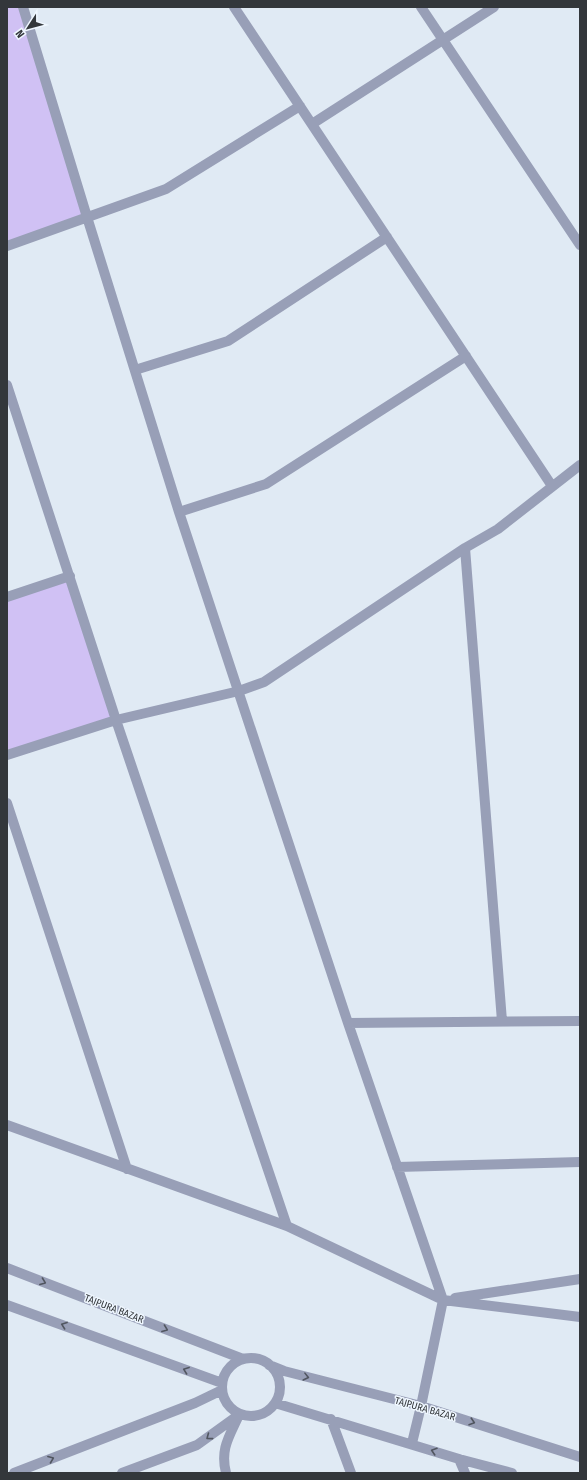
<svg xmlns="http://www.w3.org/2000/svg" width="587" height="1480" font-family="'Fira Sans Condensed',sans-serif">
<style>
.green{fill:#d0c1f4}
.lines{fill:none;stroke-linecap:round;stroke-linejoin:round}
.minor{stroke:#989fb7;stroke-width:10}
.oneway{stroke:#515660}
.labels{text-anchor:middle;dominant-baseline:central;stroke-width:3;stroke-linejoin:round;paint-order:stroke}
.street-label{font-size:10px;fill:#33373b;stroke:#eff7ff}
</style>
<rect width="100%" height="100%" fill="#e0eaf4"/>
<path class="green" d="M 7,7 L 23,7 L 87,217 L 7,246 Z
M 70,576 L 116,720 L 7,755 L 7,597 Z"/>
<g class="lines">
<path class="minor" d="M 23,7 L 87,217 L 179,512 L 348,1023 L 443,1300 L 421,1406 L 412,1443
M 234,7 L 552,486
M 421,7 L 580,245
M 312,124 L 494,7
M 7,246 L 166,189 L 300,106
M 135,370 L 228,341 L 387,237
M 7,385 L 116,720 L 287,1226
M 179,512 L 266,484 L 466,356
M 465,548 L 502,1021
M 7,597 L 70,576
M 7,755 L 116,720 L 239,691 L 264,682 L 465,548 L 498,529 L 580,465
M 7,803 L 127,1169
M 348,1023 L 580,1021
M 7,1125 L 287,1226 L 443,1300 L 580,1317
M 397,1167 L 580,1162
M 7,1268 L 243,1359
M 455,1298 L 580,1279
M 7,1305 L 222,1383
M222 1387a29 29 0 1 1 58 0a29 29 0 1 1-58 0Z
M 269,1365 L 284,1371 L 421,1406 L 580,1457
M 275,1403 L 459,1459 L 512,1473
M 331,1419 L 351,1473
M 459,1459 L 465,1473
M 14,1473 L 195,1403 L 222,1390
M 122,1473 L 197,1445 L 240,1414
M 226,1473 C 220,1449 229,1437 239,1415"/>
</g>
<defs><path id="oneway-chevron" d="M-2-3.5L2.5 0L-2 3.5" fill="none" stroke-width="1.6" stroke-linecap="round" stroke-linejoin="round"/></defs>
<g class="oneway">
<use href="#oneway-chevron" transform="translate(43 1282) rotate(21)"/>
<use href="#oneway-chevron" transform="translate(64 1325) rotate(-160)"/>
<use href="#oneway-chevron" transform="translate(165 1329) rotate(21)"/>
<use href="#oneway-chevron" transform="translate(186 1370) rotate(-160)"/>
<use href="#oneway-chevron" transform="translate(306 1377) rotate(14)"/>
<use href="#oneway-chevron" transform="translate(472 1422) rotate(18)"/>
<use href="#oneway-chevron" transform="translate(209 1437) rotate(143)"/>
<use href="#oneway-chevron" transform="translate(434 1451) rotate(-162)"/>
<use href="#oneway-chevron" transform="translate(51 1459) rotate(-21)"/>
</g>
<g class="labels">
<g class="street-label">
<text transform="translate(114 1309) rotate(21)">TAJPURA BAZAR</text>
<text transform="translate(425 1409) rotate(16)">TAJPURA BAZAR</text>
</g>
</g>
<rect width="587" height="1480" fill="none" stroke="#33373b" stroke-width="16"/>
<g transform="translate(28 28) rotate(234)" stroke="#eff7ff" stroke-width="3" paint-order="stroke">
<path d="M0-3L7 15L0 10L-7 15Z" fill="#33373b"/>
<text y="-6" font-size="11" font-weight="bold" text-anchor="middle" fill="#33373b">N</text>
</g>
</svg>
